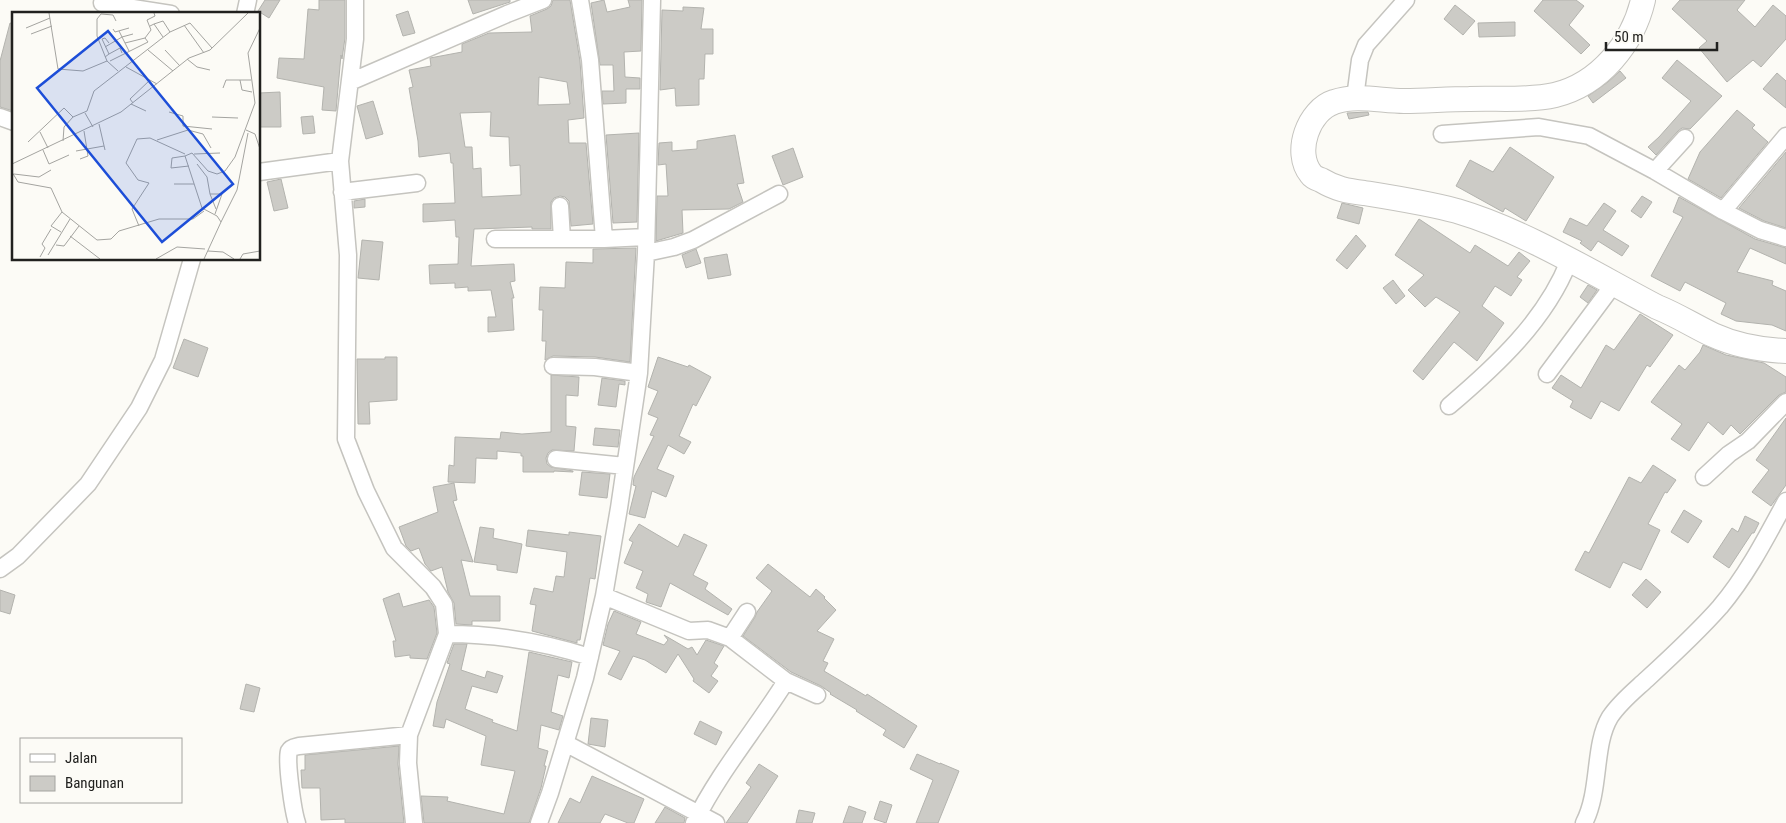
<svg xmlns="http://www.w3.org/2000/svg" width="1786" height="823" font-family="'Roboto Condensed',sans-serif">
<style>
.building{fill:#cccbc6;stroke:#b3b3ae;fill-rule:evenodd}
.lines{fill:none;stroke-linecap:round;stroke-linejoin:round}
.minor-casing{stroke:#c5c4bf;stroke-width:19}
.highway-casing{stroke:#c5c4bf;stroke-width:26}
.minor{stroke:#fff;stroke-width:16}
.highway{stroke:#fff;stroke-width:24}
.inset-road{fill:none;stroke:#a4a4a0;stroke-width:1}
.view{fill:#1d4ed8;fill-opacity:0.15;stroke:#1d4ed8;stroke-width:2.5}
.inset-edge{fill:none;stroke:#21211f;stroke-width:2.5}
</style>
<rect width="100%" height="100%" fill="#fcfbf6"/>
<path class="building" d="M 265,0 L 280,0 L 269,18 L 258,11 Z
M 319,0 L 345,0 L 345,38 L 342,59 L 341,55 L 336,111 L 322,110 L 324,87 L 277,78 L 279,58 L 304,59 L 308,9 L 319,10 Z
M 468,0 L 510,0 L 510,2 L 473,14 Z
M 553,0 L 570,0 L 580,61 L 584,118 L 568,120 L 569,143 L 586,143 L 593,224 L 571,226 L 569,201 L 565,197 L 560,196 L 554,198 L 551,202 L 551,229 L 532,229 L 532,227 L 474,229 L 471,266 L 514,264 L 515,281 L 510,282 L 514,298 L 512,298 L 514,330 L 488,332 L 488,317 L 496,317 L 491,290 L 468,291 L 468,287 L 455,288 L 455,283 L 430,284 L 429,265 L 458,264 L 459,237 L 456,237 L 455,220 L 423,222 L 423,204 L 455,203 L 453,163 L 451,163 L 450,153 L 419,157 L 418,141 L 409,88 L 413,87 L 409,70 L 431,66 L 430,58 L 462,52 L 462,44 L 489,33 L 532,32 L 530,16 L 547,9 L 551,6 ZM 539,77 L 567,82 L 570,104 L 538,105 ZM 491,112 L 490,136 L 509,137 L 510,166 L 520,165 L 521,195 L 482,197 L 481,168 L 473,169 L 472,147 L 465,147 L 460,113 Z
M 604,0 L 607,12 L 630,7 L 628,0 L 642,0 L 641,51 L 624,52 L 625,77 L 640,78 L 640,89 L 626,89 L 626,103 L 603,104 L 602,91 L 614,91 L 613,65 L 600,65 L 591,3 Z
M 1543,0 L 1576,0 L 1584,6 L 1569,25 L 1590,45 L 1581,54 L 1534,11 Z
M 1680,0 L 1745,0 L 1737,10 L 1755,27 L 1773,5 L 1786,16 L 1786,39 L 1761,67 L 1753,60 L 1727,82 L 1699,48 L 1707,41 L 1672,9 Z
M 1455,5 L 1475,21 L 1463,35 L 1444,19 Z
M 683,7 L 704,8 L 701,29 L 713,29 L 713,54 L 705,54 L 704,79 L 699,79 L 699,105 L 676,106 L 675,88 L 660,90 L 662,10 L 683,11 Z
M 408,11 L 415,33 L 403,36 L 396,15 Z
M 1515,22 L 1515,36 L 1479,37 L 1478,23 Z
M 10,23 L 14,24 L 13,111 L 0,107 L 0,61 Z
M 1677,60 L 1722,96 L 1690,129 L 1682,128 L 1678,131 L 1656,155 L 1648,147 L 1659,137 L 1691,101 L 1662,78 Z
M 1620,71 L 1626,78 L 1593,103 L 1588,96 L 1608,82 Z
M 1777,73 L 1786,81 L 1786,108 L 1763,89 Z
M 280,92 L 281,127 L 259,127 L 259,93 Z
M 373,101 L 383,134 L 366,139 L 357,106 Z
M 1737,110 L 1755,125 L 1752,128 L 1768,142 L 1721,198 L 1688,179 L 1700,152 Z
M 1368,112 L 1369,115 L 1349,119 L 1347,113 Z
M 313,116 L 315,133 L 303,134 L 301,117 Z
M 639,133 L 637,222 L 613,223 L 606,135 Z
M 735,135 L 744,183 L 737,184 L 743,202 L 729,209 L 682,210 L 683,233 L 656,241 L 657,196 L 668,196 L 666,164 L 658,165 L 659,143 L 672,142 L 672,151 L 697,149 L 697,141 Z
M 1510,147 L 1554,177 L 1526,221 L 1505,208 L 1503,212 L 1456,186 L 1470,160 L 1493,172 Z
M 793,148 L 803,177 L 783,185 L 772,156 Z
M 1786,152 L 1786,228 L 1764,221 L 1739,208 Z
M 281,179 L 288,208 L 274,211 L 267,182 Z
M 1642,196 L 1652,202 L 1641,218 L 1631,211 Z
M 1679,197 L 1755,239 L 1786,248 L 1786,264 L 1750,248 L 1737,272 L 1773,281 L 1772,285 L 1786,291 L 1786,331 L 1772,325 L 1736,321 L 1721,314 L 1726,303 L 1685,282 L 1680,291 L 1651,276 L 1683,217 L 1673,212 Z
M 365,199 L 365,207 L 354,208 L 354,201 Z
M 1342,203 L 1363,208 L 1359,224 L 1337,218 Z
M 1604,203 L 1616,211 L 1603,230 L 1629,246 L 1622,256 L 1598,241 L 1591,251 L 1580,243 L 1582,241 L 1563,232 L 1570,218 L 1587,226 Z
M 1419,219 L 1470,253 L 1475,245 L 1508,266 L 1519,252 L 1530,261 L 1517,277 L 1522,280 L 1511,296 L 1495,286 L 1482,306 L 1504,323 L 1477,361 L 1454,342 L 1423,380 L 1413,371 L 1460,312 L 1436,297 L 1425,307 L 1408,290 L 1424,275 L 1395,255 Z
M 1356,235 L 1366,246 L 1347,269 L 1336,260 Z
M 362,240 L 383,242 L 379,280 L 358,278 Z
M 636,248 L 630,362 L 595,357 L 553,356 L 545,360 L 546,341 L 542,341 L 543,310 L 539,310 L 540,287 L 565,288 L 566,262 L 593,263 L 593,249 Z
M 696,249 L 701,263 L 686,268 L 682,255 Z
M 727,254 L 731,275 L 708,279 L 704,258 Z
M 1393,280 L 1405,296 L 1396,304 L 1383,288 Z
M 1588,285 L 1597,290 L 1588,303 L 1580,297 Z
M 1640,314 L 1673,335 L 1650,367 L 1647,365 L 1619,411 L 1601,401 L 1591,419 L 1570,407 L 1573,401 L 1552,388 L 1561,375 L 1581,388 L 1606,345 L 1614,350 Z
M 184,339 L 208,348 L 198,377 L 173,368 Z
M 1703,345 L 1726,355 L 1764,363 L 1786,377 L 1786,392 L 1779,395 L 1740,434 L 1731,425 L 1723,435 L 1708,422 L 1689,451 L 1671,439 L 1682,424 L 1651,402 L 1679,365 L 1685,370 L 1700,352 Z
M 385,357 L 397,357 L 397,400 L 369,402 L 370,424 L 358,424 L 357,359 L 385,359 Z
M 658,357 L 688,367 L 689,365 L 711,377 L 696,406 L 693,404 L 679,436 L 691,442 L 684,454 L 668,445 L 657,469 L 674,476 L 666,497 L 652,491 L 645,518 L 629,514 L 636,486 L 633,485 L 634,477 L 654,436 L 650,435 L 658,418 L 648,414 L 658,391 L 648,387 Z
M 551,375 L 579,377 L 578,396 L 566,395 L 566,426 L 576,427 L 574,451 L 552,450 L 548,453 L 546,458 L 547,464 L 551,467 L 573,471 L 573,472 L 554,471 L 554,472 L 523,472 L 523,456 L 521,456 L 521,453 L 497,451 L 497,459 L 476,458 L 475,483 L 448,482 L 449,465 L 454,466 L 455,437 L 500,439 L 501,432 L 522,434 L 551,432 Z
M 602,378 L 625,381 L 625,385 L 619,384 L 616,407 L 598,405 Z
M 1786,418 L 1786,485 L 1771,506 L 1752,492 L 1769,470 L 1756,460 Z
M 595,428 L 620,430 L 618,447 L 593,445 Z
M 1653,465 L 1676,480 L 1667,493 L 1665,492 L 1648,524 L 1660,530 L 1641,570 L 1623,562 L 1610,588 L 1575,570 L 1585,551 L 1589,553 L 1629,477 L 1641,483 Z
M 582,472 L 610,474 L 607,498 L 579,495 Z
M 454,483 L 457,500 L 453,501 L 473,562 L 461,560 L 470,596 L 500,596 L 500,621 L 472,621 L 472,625 L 456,624 L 454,603 L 448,592 L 442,567 L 431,571 L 425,564 L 419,548 L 411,551 L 406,546 L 399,527 L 438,512 L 433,487 Z
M 1684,510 L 1702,521 L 1688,543 L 1671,532 Z
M 1745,516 L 1759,523 L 1754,533 L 1752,533 L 1729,568 L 1713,557 L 1732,528 L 1738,532 Z
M 639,524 L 678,547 L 684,534 L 707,545 L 693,575 L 708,583 L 705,589 L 732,609 L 728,615 L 670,583 L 661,607 L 646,602 L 648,594 L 636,588 L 643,571 L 624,563 L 633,542 L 629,540 Z
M 480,527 L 494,529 L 493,538 L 522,544 L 517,573 L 497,570 L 497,565 L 474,562 Z
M 528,530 L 569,535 L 569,532 L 601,536 L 595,579 L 590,578 L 580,640 L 577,640 L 577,643 L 532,631 L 536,605 L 530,604 L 534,588 L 553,592 L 556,576 L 564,577 L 567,552 L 526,546 Z
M 768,564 L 810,597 L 816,589 L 825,597 L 824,598 L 836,610 L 817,631 L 834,639 L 823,661 L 828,663 L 824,671 L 866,696 L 867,694 L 917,726 L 904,748 L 883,735 L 886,730 L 856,711 L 857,710 L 830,694 L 831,693 L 821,686 L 791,672 L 743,636 L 755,617 L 757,612 L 772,591 L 756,578 Z
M 1646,579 L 1661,592 L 1647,608 L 1632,595 Z
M 0,590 L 15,595 L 10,614 L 0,611 Z
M 399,593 L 403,607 L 429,600 L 434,607 L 437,633 L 427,659 L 410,658 L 410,655 L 395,657 L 393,641 L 396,641 L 383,599 Z
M 614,611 L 641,622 L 636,634 L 664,645 L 668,640 L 664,635 L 688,649 L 692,647 L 697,655 L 706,640 L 724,646 L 714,663 L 718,666 L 711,676 L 718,681 L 709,693 L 693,681 L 694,679 L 678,654 L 666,673 L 645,660 L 633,656 L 621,680 L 608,674 L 620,651 L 603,645 L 608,624 Z
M 454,644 L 467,644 L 461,670 L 485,678 L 487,671 L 503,676 L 497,693 L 472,686 L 465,709 L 493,720 L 492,722 L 517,731 L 529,652 L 572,662 L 569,678 L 558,675 L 551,712 L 563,716 L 559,730 L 541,725 L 538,748 L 548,751 L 544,766 L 546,766 L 541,788 L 529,823 L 424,823 L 421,796 L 448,797 L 447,801 L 504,814 L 515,771 L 481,765 L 486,736 L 446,719 L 444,728 L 433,726 L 437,702 L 450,664 L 447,663 Z
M 246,684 L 260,688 L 254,712 L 240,709 Z
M 591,718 L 608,720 L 605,747 L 588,744 Z
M 700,721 L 722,732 L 716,745 L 694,734 Z
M 399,746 L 398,764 L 404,823 L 345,823 L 345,819 L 321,820 L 320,788 L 302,788 L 301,770 L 305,770 L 305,755 Z
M 917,754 L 940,764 L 940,763 L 959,771 L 938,823 L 916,823 L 933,780 L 910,769 Z
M 759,764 L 778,776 L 747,823 L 726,823 L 751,787 L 746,783 Z
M 592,776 L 644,799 L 634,823 L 628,823 L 605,814 L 600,823 L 558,823 L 570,798 L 580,803 Z
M 880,801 L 892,805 L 886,823 L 874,819 Z
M 849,806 L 866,812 L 862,823 L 843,823 Z
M 665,807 L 685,818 L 684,823 L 655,823 Z
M 799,810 L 815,813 L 812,823 L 796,823 Z"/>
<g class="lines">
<g class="minor-casing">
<path id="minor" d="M 355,0 L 355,39 L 340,161 L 348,255 L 346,439 L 366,491 L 394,548 L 433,587 L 444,604 L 447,634 L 409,735 L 408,763 L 414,823
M 580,0 L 590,60 L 604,239 L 646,237
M 102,3 L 171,14
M 245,14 L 248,0
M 350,82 L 507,14 L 543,0
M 1355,98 L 1360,60 L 1366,45 L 1406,0
M 0,117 L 14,122
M 1442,134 L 1539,127 L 1589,136 L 1655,171 L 1723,211 L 1786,136
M 1655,171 L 1685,138
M 259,172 L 340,161
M 342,192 L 417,183
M 560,206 L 562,239
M 1723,211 L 1760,230 L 1786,238
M 495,239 L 604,239
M 646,253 L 674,247 L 693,240 L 779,194
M 553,366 L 595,367 L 639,373
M 1547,374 L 1614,284
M 1449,406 C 1496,366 1546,320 1569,261
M 556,459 L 625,466
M 1704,477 L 1729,454 L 1748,441 L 1786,402
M 0,569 L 18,556 L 88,484 L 139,408 L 163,360 L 192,259
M 604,596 L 689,631 L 708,630 L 730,638 L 786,681 L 817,695
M 447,634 C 496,634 543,642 590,657
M 730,638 L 747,612
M 565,743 L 716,823
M 297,823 C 293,811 286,762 289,751 C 291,747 295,747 299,746 L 409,735
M 539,823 L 550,793 L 585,678 L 604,596 L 619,508 L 639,373 L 646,253 L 652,0
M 694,823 C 719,772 756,729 786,681
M 1584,823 C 1601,790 1593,745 1610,717 C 1620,702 1634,691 1647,679 C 1672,656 1697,633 1720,607 C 1747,575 1766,538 1786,501"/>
</g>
<g class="highway-casing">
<path id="highway" d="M 1643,0 C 1633,43 1600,84 1555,95 C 1528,101 1498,98 1469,99 C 1447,99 1426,101 1404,101 C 1381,101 1357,94 1334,102 C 1309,110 1293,152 1311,174 C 1313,177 1318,179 1321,180 C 1336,189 1347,191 1364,193 C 1395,198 1427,203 1457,211 C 1525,231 1594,274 1657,307 C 1677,315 1694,326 1713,335 C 1735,345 1762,350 1786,351"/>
</g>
<use href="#minor" class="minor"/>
<use href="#highway" class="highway"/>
</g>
<g transform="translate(12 12)">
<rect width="248" height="248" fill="#fcfbf6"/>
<path class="inset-road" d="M 37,1 L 46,57 L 71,59 L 95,49 L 106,59M 89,2 L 85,7 L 85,24 L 95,49M 89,2 L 101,3 L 104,9M 142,12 L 151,9 L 158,20M 172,13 L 192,41M 138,14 L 142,12 L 151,25M 14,16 L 38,6M 101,17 L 103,20 L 117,16M 19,22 L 40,14M 113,31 L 133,26M 93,35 L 110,25 L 107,19M 136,38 L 161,59M 153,38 L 168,54M 117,39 L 110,25 L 121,22M 97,42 L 108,36 L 110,41M 93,45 L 97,42 L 90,27 L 93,26 L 97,31M 175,47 L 185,55 L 198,58M 98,49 L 136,30 L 133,26 L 139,18 L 135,8 L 143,4 L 142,1M 114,55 L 145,72M 228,68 L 230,78 L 240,80M 211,76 L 214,68 L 239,68M 121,91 L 118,87 L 138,68M 119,92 L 134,99M 157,100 L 171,104 L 171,114 L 200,117M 73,101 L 81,115M 200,105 L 226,106M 87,112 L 93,138M 234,118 L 243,122 L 248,137M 28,120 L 36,136M 145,128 L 176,118 L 191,122 L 199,136M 51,129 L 52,115 L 61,105 L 75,99 L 82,79 L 158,20 L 178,11 L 200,36M 16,130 L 52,96 L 61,105M 31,138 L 37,152 L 57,143M 64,139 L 92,134M 182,142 L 208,141M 173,144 L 160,146 L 159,156 L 177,154M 248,144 L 248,188M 68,147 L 76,144 L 72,119M 0,152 L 109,100 L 177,46 L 198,38 L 236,1M 185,152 L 195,165 L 198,182 L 210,182 L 203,202M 0,160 L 6,170 L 39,176 L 50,200 L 85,228 L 99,227 L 107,219 L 147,207 L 181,207 L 192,199M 2,162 L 27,165 L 39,158M 162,172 L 182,172M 198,182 L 204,197M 209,210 L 225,178 L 236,121M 127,214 L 120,197 L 137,171 L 126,168 L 114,151 L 125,127 L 138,126 L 173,142M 49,220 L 39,214 L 50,200M 58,224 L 88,247M 44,233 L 52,234 L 67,214M 196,239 L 211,240 L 222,247M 36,243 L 58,207M 28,245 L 33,236 L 30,232 L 39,217M 144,247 L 165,235 L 193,237M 192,247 L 209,210 L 205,204 L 190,196 L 173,144 L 180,141 L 196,159 L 205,162 L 213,159 L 223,145 L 243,91 L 236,41 L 248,16M 228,247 L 231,242 L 248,239"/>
<path class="view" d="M 96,19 L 221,172 L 150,230 L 25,76 Z"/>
<rect width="248" height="248" class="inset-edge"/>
</g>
<rect x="20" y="738" width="162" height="65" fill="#fcfbf6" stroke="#a4a4a0"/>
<rect x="30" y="754" width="25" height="8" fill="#ffffff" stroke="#a4a4a0"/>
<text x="65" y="763" font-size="15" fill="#21211f">Jalan</text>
<rect x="30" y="776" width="25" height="15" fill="#cccbc6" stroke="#a4a4a0"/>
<text x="65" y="788" font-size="15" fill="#21211f">Bangunan</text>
<path d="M1606 42v8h111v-8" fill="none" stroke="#21211f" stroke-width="2.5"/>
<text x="1614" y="42" font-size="15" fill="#21211f" stroke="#fcfbf6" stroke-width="4" paint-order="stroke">50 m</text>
</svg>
